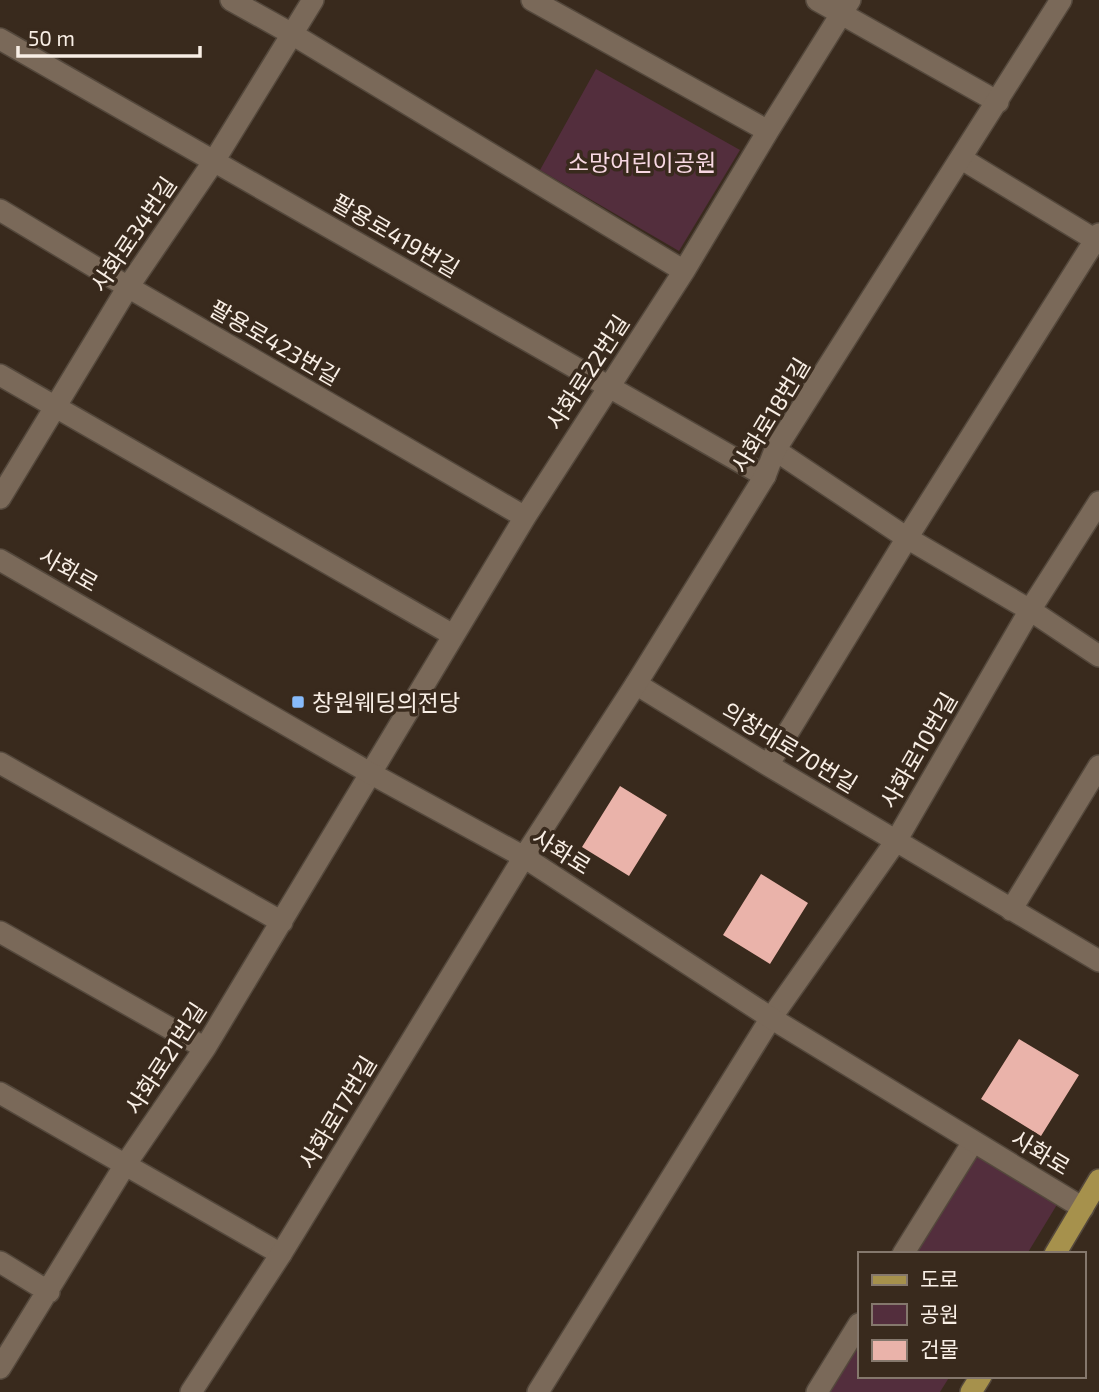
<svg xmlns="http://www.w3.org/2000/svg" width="1099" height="1392" font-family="'Exo 2','Noto Sans KR',sans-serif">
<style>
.green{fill:#532e3d}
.building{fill:#eab3aa}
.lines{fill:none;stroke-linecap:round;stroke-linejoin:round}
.street-casing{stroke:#54483c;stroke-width:24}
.secondary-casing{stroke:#54483c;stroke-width:24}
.primary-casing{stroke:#54483c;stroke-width:24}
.street{stroke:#7a6959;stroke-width:21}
.secondary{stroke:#7a6959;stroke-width:21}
.primary{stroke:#a6914c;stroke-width:21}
.poi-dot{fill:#87bbfb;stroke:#392a1d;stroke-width:2.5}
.labels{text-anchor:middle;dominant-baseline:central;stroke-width:7;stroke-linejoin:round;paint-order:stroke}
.park-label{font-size:23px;fill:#f8d8e3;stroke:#392a1d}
.street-label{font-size:23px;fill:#f8eee5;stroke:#392a1d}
.poi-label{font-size:23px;fill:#f8eee5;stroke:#392a1d;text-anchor:start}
</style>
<rect width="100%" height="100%" fill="#392a1d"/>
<path class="green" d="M 596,69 L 740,150 L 679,251 L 540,170 Z
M 979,1145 L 1061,1198 L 1027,1254 L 910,1254 Z
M 859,1335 L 859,1376 L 950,1376 L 940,1392 L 823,1392 Z"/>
<path class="building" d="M 620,786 L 667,815 L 629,876 L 582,847 Z
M 761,874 L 808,903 L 770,964 L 723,935 Z
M 1019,1039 L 1079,1075 L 1041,1136 L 981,1099 Z"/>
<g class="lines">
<g class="street-casing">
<path id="street" d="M 231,0 L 292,34 L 684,271
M 532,0 L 768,131
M 817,0 L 998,102
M 0,39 L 765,476
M 962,159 L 1099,242
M 0,210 L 128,287 L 525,517
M 0,375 L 453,635
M 775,450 L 907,538 L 1030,610 L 1099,656
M 0,498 L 128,287 L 214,161 L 313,0
M 636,684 L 768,765 L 1099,961
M 0,763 L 282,922
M 768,765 L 907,538 L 1099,234
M 1011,910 L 1099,766
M 0,932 L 205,1048
M 0,1093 L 281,1254
M 903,1254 L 973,1142
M 0,1262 L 49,1292
M 0,1368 L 125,1165 L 205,1048 L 525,517 L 684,271 L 768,131 L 850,0
M 538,1392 L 771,1018 L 896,841 L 1030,610 L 1099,502
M 817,1392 L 859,1324"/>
</g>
<g class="secondary-casing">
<path id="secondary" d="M 0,560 L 370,773 L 524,857 L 771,1018 L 1083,1208
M 191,1392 L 281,1254 L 524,857 L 636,684 L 765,476 L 775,450 L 1061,0"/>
</g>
<g class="primary-casing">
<path id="primary" d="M 1055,1254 L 1099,1180
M 971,1392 L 981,1376"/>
</g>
<use href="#street" class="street"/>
<use href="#secondary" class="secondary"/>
<use href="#primary" class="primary"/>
</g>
<rect class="poi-dot" x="291" y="695" width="14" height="14" rx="3.5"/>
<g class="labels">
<g class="park-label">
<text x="642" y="162">소망어린이공원</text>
</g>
<g class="street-label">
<text transform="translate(133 234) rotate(-56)">사화로34번길</text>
<text transform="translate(396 235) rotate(30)">팔용로419번길</text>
<text transform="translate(275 342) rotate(30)">팔용로423번길</text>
<text transform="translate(587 372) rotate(-57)">사화로22번길</text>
<text transform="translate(770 415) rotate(-59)">사화로18번길</text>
<text transform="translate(69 569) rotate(30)">사화로</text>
<text transform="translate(790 747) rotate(31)">의창대로70번길</text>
<text transform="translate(918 750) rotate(-60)">사화로10번길</text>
<text transform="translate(562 851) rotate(32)">사화로</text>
<text transform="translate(165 1058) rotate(-57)">사화로21번길</text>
<text transform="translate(337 1112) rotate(-59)">사화로17번길</text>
<text transform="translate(1041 1152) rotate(31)">사화로</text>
</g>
<g class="poi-label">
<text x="312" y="702">창원웨딩의전당</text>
</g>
</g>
<rect x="858" y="1252" width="228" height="126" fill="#392a1d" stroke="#85786d" stroke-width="2"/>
<rect x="872" y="1275" width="35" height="10" fill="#a6914c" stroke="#85786d" stroke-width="2"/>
<text x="920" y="1287" font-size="21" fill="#f8eee5">도로</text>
<rect x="872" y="1304" width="35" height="21" fill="#532e3d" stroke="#85786d" stroke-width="2"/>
<text x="920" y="1322" font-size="21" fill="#f8eee5">공원</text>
<rect x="872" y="1340" width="35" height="21" fill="#eab3aa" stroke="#85786d" stroke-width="2"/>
<text x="920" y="1357" font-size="21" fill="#f8eee5">건물</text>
<path d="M18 46v10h182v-10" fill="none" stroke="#f8eee5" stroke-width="3.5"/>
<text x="28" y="46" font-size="21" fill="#f8eee5" stroke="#392a1d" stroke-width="5" paint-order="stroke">50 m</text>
</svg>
